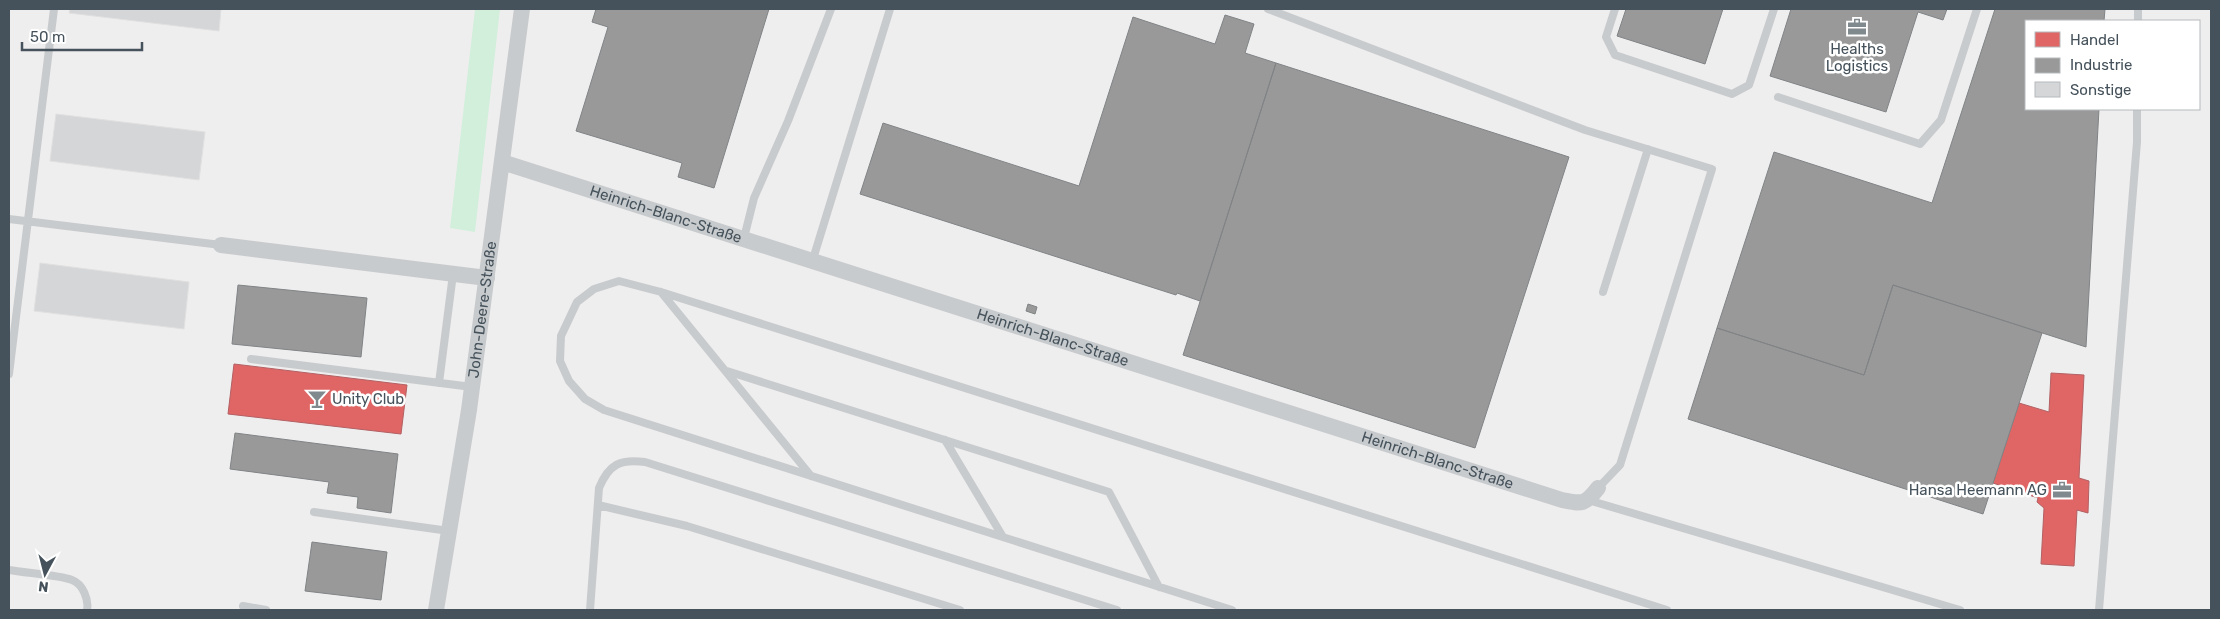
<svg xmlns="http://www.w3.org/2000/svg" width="2220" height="619" font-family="Rubik,sans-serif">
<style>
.green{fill:#d1efdb}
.shops{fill:#e06666;stroke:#b26063}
.industry{fill:#999;stroke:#808486}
.building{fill:#d5d6d7;stroke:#e0e0e1}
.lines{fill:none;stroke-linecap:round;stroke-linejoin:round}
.service{stroke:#c8cbcd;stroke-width:8}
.minor{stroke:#c8cbcd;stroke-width:16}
.labels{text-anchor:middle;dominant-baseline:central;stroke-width:5;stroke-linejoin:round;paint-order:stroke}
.poi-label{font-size:15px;fill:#45525b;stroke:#fff}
.street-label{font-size:15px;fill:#45525b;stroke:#fff}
</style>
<rect width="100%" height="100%" fill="#efeeee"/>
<path class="green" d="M 475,9 L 500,9 L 475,232 L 450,228 Z"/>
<path class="shops" d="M 234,364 L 407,385 L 401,434 L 228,414 Z
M 2051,373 L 2084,375 L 2079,478 L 2089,481 L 2088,513 L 2077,510 L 2074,566 L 2041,564 L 2044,508 L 2037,502 L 2038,498 L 1993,483 L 2019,403 L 2049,412 Z"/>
<path class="industry" d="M 596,9 L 769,9 L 714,188 L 678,177 L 682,163 L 576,131 L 608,27 L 592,22 Z
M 1626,9 L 1723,9 L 1705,64 L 1617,36 Z
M 1791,9 L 1947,9 L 1943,20 L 1918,12 L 1886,112 L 1770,76 Z
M 1995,9 L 2105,9 L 2104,21 L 2026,21 L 2026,109 L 2099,109 L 2086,347 L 1893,285 L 1864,375 L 1717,328 L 1774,152 L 1932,203 Z
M 1225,15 L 1254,24 L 1245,53 L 1276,63 L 1200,301 L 1177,293 L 1176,295 L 860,194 L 883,123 L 1079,186 L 1133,17 L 1215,44 Z
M 1276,63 L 1569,157 L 1475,448 L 1183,355 Z
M 238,285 L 367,298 L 361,357 L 232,344 Z
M 1893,285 L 2042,333 L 1983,514 L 1688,419 L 1717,328 L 1864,375 Z
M 1028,304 L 1037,307 L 1035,314 L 1026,311 Z
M 235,433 L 398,454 L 391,513 L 357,508 L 358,497 L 327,493 L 329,482 L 230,469 Z
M 312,542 L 387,552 L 381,600 L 305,591 Z"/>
<path class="building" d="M 70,9 L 221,9 L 219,31 L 69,13 Z
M 56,114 L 205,132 L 199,180 L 50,161 Z
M 40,263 L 189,282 L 184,329 L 34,311 Z"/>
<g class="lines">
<path class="service" d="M 1268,9 L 1585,130 L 1712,169 L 1620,465 L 1598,488
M 1615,9 L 1606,37 L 1615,55 L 1732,94 L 1749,85 L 1774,9
M 2138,21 L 2138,9
M 1778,97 L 1920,144 L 1941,120 L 1977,9
M 9,219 L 221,245
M 744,238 L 754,198 L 788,121 L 831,9
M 813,259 L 890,9
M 661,292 L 811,476
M 1603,292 L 1648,149
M 251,359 L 472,387
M 727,371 L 1109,492 L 1159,587
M 9,374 L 54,9
M 439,383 L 453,274
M 945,440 L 1003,537
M 1588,500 L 1960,610
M 598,505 L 687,526 L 960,610
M 314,512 L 449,531
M 9,570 C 25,573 59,575 72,580 C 83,584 89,600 87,610
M 243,606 L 266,610
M 590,610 L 599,488 C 609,464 620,459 645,462 L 1117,610
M 1232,610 L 604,410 L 585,399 L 569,381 L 560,361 L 561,336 L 577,302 L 594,289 L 619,281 L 661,292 L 1667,610
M 2099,610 L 2137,142 L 2137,109"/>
<g class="minor">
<path id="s1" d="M 502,162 L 1562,500 C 1582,504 1585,505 1598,488"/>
<path d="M 221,245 L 487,278"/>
<path id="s2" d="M 436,610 L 469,410 L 522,9"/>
</g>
</g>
<defs>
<g id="office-bare" transform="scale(1.5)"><path d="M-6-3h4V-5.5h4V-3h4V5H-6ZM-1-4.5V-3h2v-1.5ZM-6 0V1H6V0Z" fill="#80898e" stroke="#fff" stroke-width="2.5" paint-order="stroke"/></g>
<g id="bar-bare" transform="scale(1.5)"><path d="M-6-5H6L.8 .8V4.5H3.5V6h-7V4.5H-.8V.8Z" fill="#80898e" stroke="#fff" stroke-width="2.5" paint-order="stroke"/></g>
</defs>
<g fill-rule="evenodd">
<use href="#office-bare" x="1857" y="27"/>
<use href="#bar-bare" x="317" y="399"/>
<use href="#office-bare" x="2062" y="490"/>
</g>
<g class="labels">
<g class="poi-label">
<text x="1857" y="49">Healths<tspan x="1857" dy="17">Logistics</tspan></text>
<text x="332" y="399" text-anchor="start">Unity Club</text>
<text x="2047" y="490" text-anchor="end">Hansa Heemann AG</text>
</g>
<g class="street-label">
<text stroke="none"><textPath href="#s1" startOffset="172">Heinrich-Blanc-Straße</textPath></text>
<text stroke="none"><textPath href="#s2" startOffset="304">John-Deere-Straße</textPath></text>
<text stroke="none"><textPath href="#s1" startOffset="578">Heinrich-Blanc-Straße</textPath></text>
<text stroke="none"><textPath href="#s1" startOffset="982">Heinrich-Blanc-Straße</textPath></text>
</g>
</g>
<rect width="2220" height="619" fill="none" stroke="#45525b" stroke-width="20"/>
<rect x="2025" y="20" width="175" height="90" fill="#ffffff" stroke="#b5babd"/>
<rect x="2035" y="32" width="25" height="15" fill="#e06666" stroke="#b5babd"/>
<text x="2070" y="45" font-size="15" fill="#45525b">Handel</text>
<rect x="2035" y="58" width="25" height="15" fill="#999999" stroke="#b5babd"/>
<text x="2070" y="70" font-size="15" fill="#45525b">Industrie</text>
<rect x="2035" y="82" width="25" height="15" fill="#d5d6d7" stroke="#b5babd"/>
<text x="2070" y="95" font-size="15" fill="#45525b">Sonstige</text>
<g transform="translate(45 574) rotate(187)" stroke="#ffffff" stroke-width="4" paint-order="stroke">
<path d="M0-4L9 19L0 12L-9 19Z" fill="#45525b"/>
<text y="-8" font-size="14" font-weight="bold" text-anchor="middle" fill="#45525b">N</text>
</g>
<path d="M22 42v8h120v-8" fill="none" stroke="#45525b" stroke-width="2.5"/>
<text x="30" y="42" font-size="15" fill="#45525b" stroke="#ffffff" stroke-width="4" paint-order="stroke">50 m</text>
</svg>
